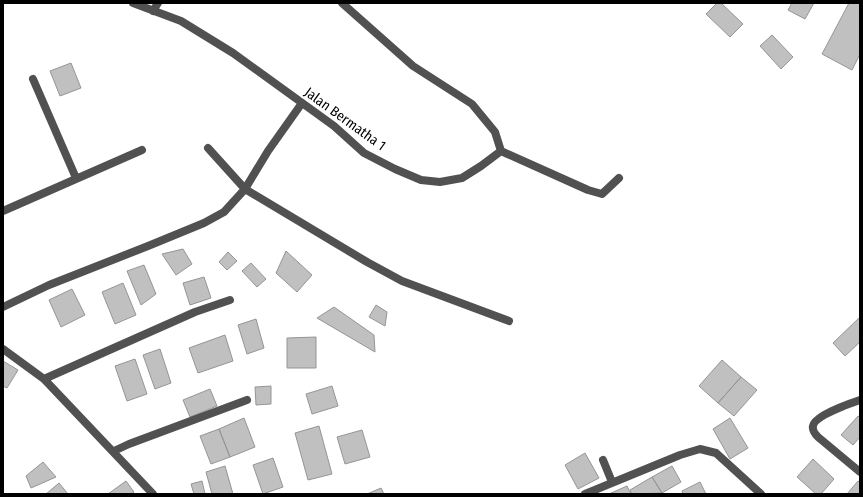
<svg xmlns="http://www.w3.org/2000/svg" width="863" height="497" font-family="'Fira Sans Condensed',sans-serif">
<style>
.building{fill:#c0c0c0;stroke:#959595}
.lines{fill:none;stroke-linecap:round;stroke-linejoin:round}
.street{stroke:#515151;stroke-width:8}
.labels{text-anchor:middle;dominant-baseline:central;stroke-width:4;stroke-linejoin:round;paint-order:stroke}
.street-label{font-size:14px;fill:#000;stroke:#fff}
</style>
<rect width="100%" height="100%" fill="#fff"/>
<path class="building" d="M 717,3 L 721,3 L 743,24 L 730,37 L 706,14 Z
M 792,3 L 814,3 L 805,19 L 788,10 Z
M 849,3 L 860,3 L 860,54 L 852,70 L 822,54 Z
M 772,35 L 793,57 L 781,69 L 760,46 Z
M 71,63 L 81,88 L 60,96 L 50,71 Z
M 183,249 L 192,264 L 176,275 L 162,254 Z
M 286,251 L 312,275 L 297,292 L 276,273 Z
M 228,252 L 237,261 L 227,270 L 219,262 Z
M 251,263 L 266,279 L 257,287 L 242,271 Z
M 144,265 L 156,294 L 141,305 L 127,271 Z
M 204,277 L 211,298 L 190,305 L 183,283 Z
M 123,283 L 136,315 L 115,324 L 102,292 Z
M 72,289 L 85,315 L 61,327 L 49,300 Z
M 376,305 L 387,312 L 385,326 L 369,317 Z
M 334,307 L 374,335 L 375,352 L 317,318 Z
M 860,317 L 860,342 L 845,356 L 833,343 Z
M 256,319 L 264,348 L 247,354 L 238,325 Z
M 225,335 L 233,361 L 198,373 L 189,348 Z
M 316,337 L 316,368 L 287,368 L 287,338 Z
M 160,349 L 171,383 L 155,389 L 143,355 Z
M 135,359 L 147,394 L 127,401 L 115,366 Z
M 722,360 L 741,377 L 718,403 L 699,386 Z
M 3,361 L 18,370 L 7,388 L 3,386 Z
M 741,377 L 757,390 L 734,416 L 718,403 Z
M 271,386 L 271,404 L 256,405 L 255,387 Z
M 332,386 L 338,406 L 312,414 L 306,394 Z
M 210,389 L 217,406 L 190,417 L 183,400 Z
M 858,416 L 860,417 L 860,437 L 853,445 L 841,435 Z
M 244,418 L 255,447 L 230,457 L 219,429 Z
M 730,418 L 748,448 L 730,459 L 713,429 Z
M 319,426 L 332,474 L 308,480 L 295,433 Z
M 219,429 L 230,457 L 211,464 L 200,436 Z
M 362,430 L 370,457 L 345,464 L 337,437 Z
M 585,453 L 599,478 L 578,489 L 565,465 Z
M 273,458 L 283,487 L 263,494 L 253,465 Z
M 813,459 L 834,479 L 821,494 L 816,494 L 797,477 Z
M 43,462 L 56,477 L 31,488 L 26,476 Z
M 225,466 L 233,494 L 212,494 L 206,472 Z
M 672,466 L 681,482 L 662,493 L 652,477 Z
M 652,477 L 662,493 L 632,494 L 630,490 Z
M 126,481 L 134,492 L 131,494 L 108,494 Z
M 202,481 L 205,494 L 194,494 L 191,484 Z
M 858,481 L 860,482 L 860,494 L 847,494 Z
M 700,482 L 706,494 L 683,494 L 682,491 Z
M 59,483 L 68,494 L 46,494 Z
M 627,486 L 631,494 L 609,494 Z
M 381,488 L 384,494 L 367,494 Z"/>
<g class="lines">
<path class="street" d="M 133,3 L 181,21 L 233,53 L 334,126 L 364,153 L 395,169 L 421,180 L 440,182 L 462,178 L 481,166 L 501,151 L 495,132 L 472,104 L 413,66 L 342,3
M 153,11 L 158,3
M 33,79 L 76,178
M 208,148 L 245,189 L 367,262 L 402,281 L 509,321
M 501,151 L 588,190 L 602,194 L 619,178
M 3,211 L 142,150
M 3,307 L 49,285 L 148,246 L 204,223 L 224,212 L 245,189 L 268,151 L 302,103
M 3,349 L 44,379 L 153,494
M 44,379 L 195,312 L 230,300
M 860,400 C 851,403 814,416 813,426 C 812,430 815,434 818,437 L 860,472
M 114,451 L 129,444 L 247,400
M 603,460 L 612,482
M 585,494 L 680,455 L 700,449 L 716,453 L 761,494"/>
</g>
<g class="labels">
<g class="street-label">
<text transform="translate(345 119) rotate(36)">Jalan Bermatha 1</text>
</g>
</g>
<rect width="863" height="497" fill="none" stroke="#000000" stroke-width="8"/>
</svg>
